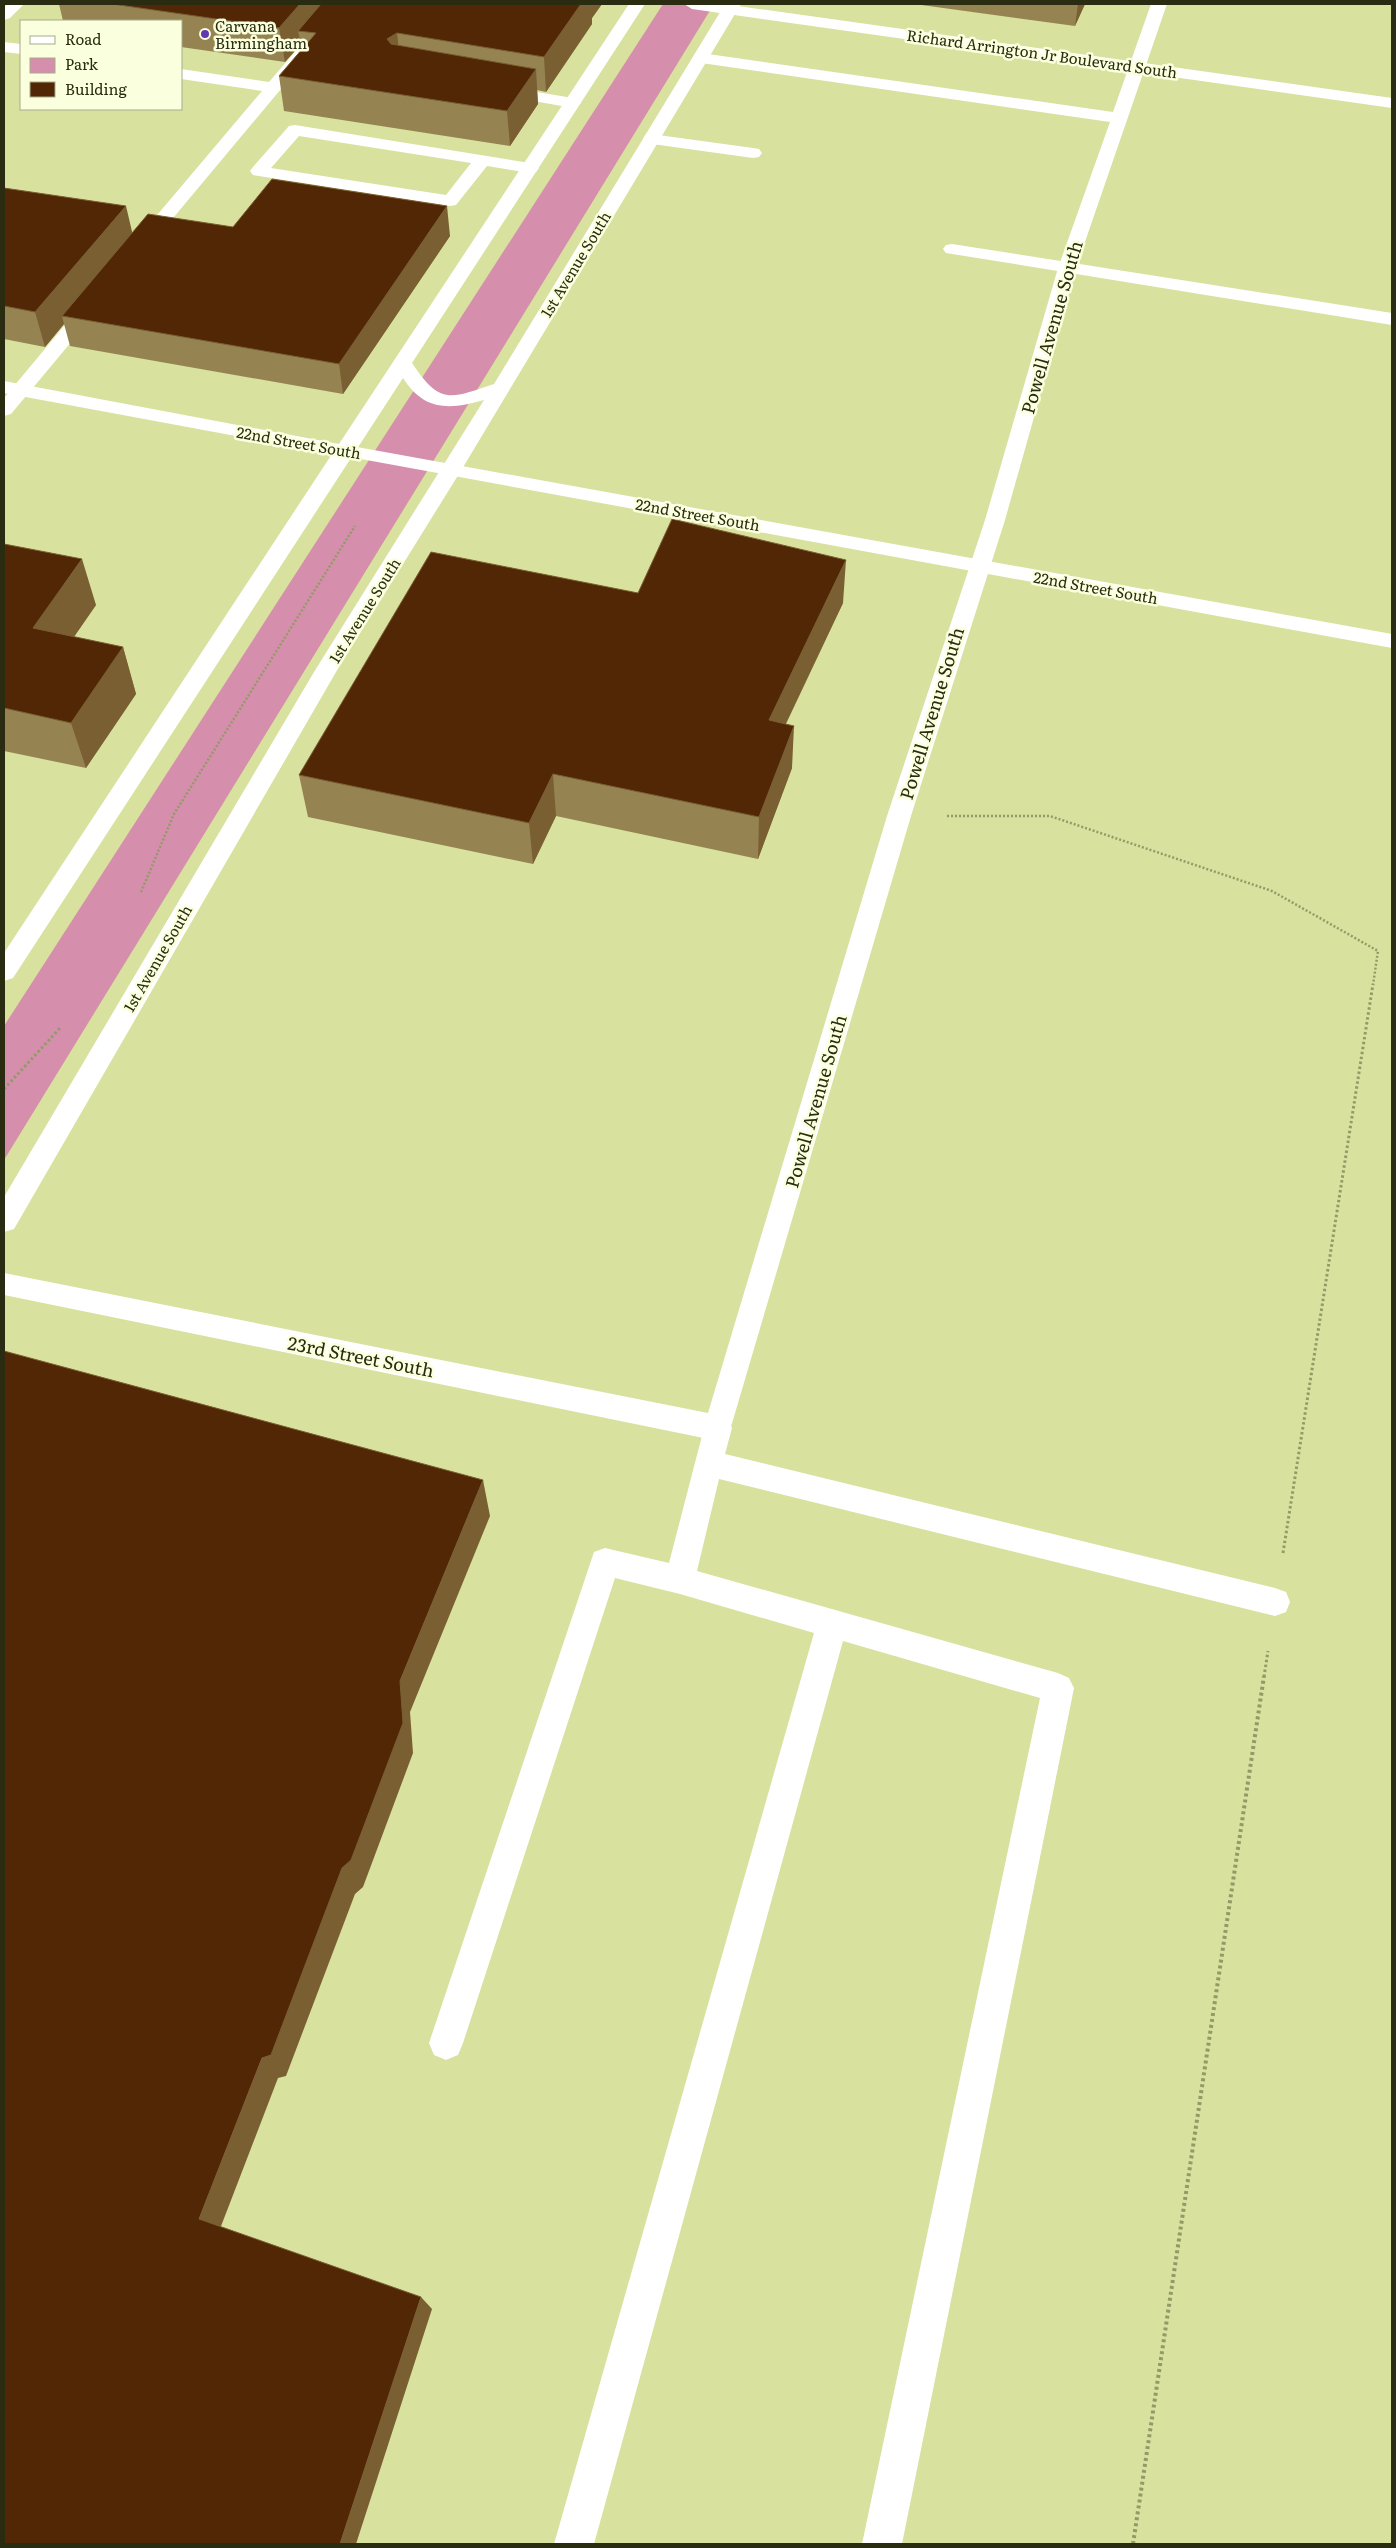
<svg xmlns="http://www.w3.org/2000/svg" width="1396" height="2548" font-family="Literata,serif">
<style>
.green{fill:#d58eab}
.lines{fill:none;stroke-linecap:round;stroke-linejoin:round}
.path-far2{stroke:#949a67;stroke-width:2.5;stroke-dasharray:2 2;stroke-linecap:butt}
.path-far1{stroke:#949a67;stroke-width:3;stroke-dasharray:2.5 2.5;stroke-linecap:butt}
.path{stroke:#949a67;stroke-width:4;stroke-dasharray:3 3;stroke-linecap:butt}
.service{fill:#fff;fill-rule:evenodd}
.minor{fill:#fff;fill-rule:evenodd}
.tertiary{fill:#fff;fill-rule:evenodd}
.secondary{fill:#fff;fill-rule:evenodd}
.wall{fill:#958452}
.shaded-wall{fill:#7a5f33}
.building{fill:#512705;stroke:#7a5f33}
.poi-dot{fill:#6138b0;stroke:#faffdd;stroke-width:2}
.labels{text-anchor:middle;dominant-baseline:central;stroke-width:5;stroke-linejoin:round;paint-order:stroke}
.far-poi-label{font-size:15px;fill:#2a2c11;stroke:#faffdd;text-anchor:start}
.far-street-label{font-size:15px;fill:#2a2c11;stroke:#faffdd}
.street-label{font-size:18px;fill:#2a2c11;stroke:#faffdd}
</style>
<rect width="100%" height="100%" fill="#d9e19e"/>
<path class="green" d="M 663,4 L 714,4 L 4,1160 L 4,1026 Z"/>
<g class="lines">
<path class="path-far2" d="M 947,816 L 1050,816 L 1272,891 L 1378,951 L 1373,985
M 141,892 L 174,814 L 355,526"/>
<path class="path-far1" d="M 4,1089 L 61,1027
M 1283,1553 L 1373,984
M 1264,1677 L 1268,1651"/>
<path class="path" d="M 1133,2544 L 1264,1676"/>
<path class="service" d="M 336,4 L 352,4 L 148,248 L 136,248 L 133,244 L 136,240 L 262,91 L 181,79 L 181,69 L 269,82 Z
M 4,42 L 21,44 L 21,54 L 4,52 Z
M 500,86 L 573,98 L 581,103 L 573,108 L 494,94 L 492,91 Z
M 295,125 L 530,163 L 536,164 L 539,168 L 536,172 L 530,173 L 487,166 L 456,205 L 450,206 L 253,175 L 250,171 L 253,167 L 289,126 ZM 299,136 L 471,163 L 446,195 L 271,168 Z
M 651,134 L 753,148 L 759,149 L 762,153 L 759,157 L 753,158 L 645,143 L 643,139 L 645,135 Z
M 952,244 L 1392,313 L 1392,325 L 946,253 L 943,249 L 946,245 Z
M 91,300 L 98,302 L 100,306 L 98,310 L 11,414 L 4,416 L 4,398 L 84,302 Z
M 718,1415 L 728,1419 L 732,1428 L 725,1454 L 1275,1588 L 1286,1592 L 1290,1602 L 1286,1612 L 1275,1616 L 719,1479 L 697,1571 L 1058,1673 L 1069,1678 L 1074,1688 L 902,2544 L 862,2544 L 1040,1698 L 843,1641 L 594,2544 L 554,2544 L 814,1633 L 680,1594 L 615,1578 L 463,2043 L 458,2055 L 446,2060 L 434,2055 L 429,2043 L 594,1552 L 605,1548 L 669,1563 L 704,1428 L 708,1419 Z"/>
<path class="minor" d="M 1151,4 L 1167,4 L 1076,268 L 1005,520 L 911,816 L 728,1437 L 718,1441 L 4,1295 L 4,1273 L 708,1413 L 887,816 L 985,520 L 1058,268 L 1110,122 L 701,63 L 693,58 L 701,53 L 1113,112 Z"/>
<path class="tertiary" d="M 7,4 L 24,4 L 10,18 L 4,20 L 4,7 Z
M 629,4 L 645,4 L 412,363 C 440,405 449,399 494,384 L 725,4 L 741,4 L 462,469 L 336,672 L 14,1229 L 4,1232 L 4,1197 L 314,672 L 484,400 C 449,410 424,411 403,378 L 13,978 L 4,981 L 4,953 L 332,454 L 4,393 L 4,381 L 339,444 Z"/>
<path class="secondary" d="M 684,4 L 724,4 L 1392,98 L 1392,108 L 692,9 Z
M 346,445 L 1392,634 L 1392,648 L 339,455 L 336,451 L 339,447 Z"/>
</g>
<path class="wall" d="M 59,4 L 602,4 L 592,18 L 592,24 L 546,92 L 537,90 L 538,104 L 510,146 L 284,111 L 279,76 L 301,50 L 301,44 L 285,62 L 181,47 L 181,21 L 63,21 Z
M 914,4 L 1085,4 L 1075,26 Z
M 4,188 L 132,233 L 233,227 L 450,236 L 343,394 L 70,346 L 64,324 L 45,347 L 4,339 Z
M 4,544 L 96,605 L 74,637 L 123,647 L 136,694 L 86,768 L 4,751 Z
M 638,593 L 843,603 L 786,724 L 792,768 L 758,859 L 556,816 L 533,864 L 308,817 L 299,775 Z"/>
<path class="shaded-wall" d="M 300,4 L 334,4 L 298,31 L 301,44 L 285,62 L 279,28 Z
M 581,4 L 602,4 L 592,18 L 592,24 L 546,92 L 544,57 Z
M 1078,4 L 1085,4 L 1075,26 Z
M 397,33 L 401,67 L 387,39 Z
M 536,69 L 538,104 L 510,146 L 507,111 Z
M 126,206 L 134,240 L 62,316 L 64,324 L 45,347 L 35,312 Z
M 447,206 L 450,236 L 343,394 L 339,364 Z
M 82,559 L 96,605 L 48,674 L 33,628 Z
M 846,560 L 843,603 L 767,763 L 769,720 Z
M 123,647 L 136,694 L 86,768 L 71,723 Z
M 794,726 L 792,768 L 758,859 L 759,817 Z
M 553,774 L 556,816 L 533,864 L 529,823 Z
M 483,1480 L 490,1516 L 410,1712 L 413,1753 L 363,1887 L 355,1894 L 286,2076 L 278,2078 L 218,2234 L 199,2219 L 262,2058 L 400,1681 Z
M 421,2297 L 432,2309 L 356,2544 L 340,2544 Z"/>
<path class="building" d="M 112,4 L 300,4 L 279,28 Z
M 321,4 L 581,4 L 544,57 L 397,33 L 387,39 L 391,44 L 536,69 L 507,111 L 279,76 L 316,33 L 298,31 Z
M 272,179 L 447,206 L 339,364 L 62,316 L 148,214 L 233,227 Z
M 4,188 L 126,206 L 35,312 L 4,306 Z
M 672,519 L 846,560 L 769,720 L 794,726 L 759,817 L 553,774 L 529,823 L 299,775 L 431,552 L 638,593 Z
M 4,544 L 82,559 L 33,628 L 123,647 L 71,723 L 4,708 Z
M 4,1351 L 483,1480 L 400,1681 L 403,1723 L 351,1860 L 342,1868 L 271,2055 L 262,2058 L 199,2219 L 421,2297 L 340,2544 L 4,2544 Z"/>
<circle class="poi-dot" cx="205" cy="34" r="5"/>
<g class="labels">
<g class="far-poi-label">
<text x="215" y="25">Carvana<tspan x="215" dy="17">Birmingham</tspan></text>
</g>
<g class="far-street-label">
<text transform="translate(1042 53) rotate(8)">Richard Arrington Jr Boulevard South</text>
<text transform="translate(575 264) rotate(-59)">1st Avenue South</text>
<text transform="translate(299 442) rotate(10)">22nd Street South</text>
<text transform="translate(698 514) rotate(10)">22nd Street South</text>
<text transform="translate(1096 587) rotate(10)">22nd Street South</text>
<text transform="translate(364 610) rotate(-58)">1st Avenue South</text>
<text transform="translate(157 958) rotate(-60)">1st Avenue South</text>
</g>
<g class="street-label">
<text transform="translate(1051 327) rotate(-74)">Powell Avenue South</text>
<text transform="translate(931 713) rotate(-73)">Powell Avenue South</text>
<text transform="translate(815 1101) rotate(-74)">Powell Avenue South</text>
<text transform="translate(361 1356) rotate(11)">23rd Street South</text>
</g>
</g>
<rect width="1396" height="2548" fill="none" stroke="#2a2c11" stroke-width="10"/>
<rect x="20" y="20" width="162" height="90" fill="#faffdd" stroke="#a7ab8b"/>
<rect x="30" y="36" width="25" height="8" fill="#ffffff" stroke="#a7ab8b"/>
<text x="65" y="45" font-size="15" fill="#2a2c11">Road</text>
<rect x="30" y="58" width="25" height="15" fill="#d58eab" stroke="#a7ab8b"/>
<text x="65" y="70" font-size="15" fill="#2a2c11">Park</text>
<rect x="30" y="82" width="25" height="15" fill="#512705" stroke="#a7ab8b"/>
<text x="65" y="95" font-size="15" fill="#2a2c11">Building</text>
</svg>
